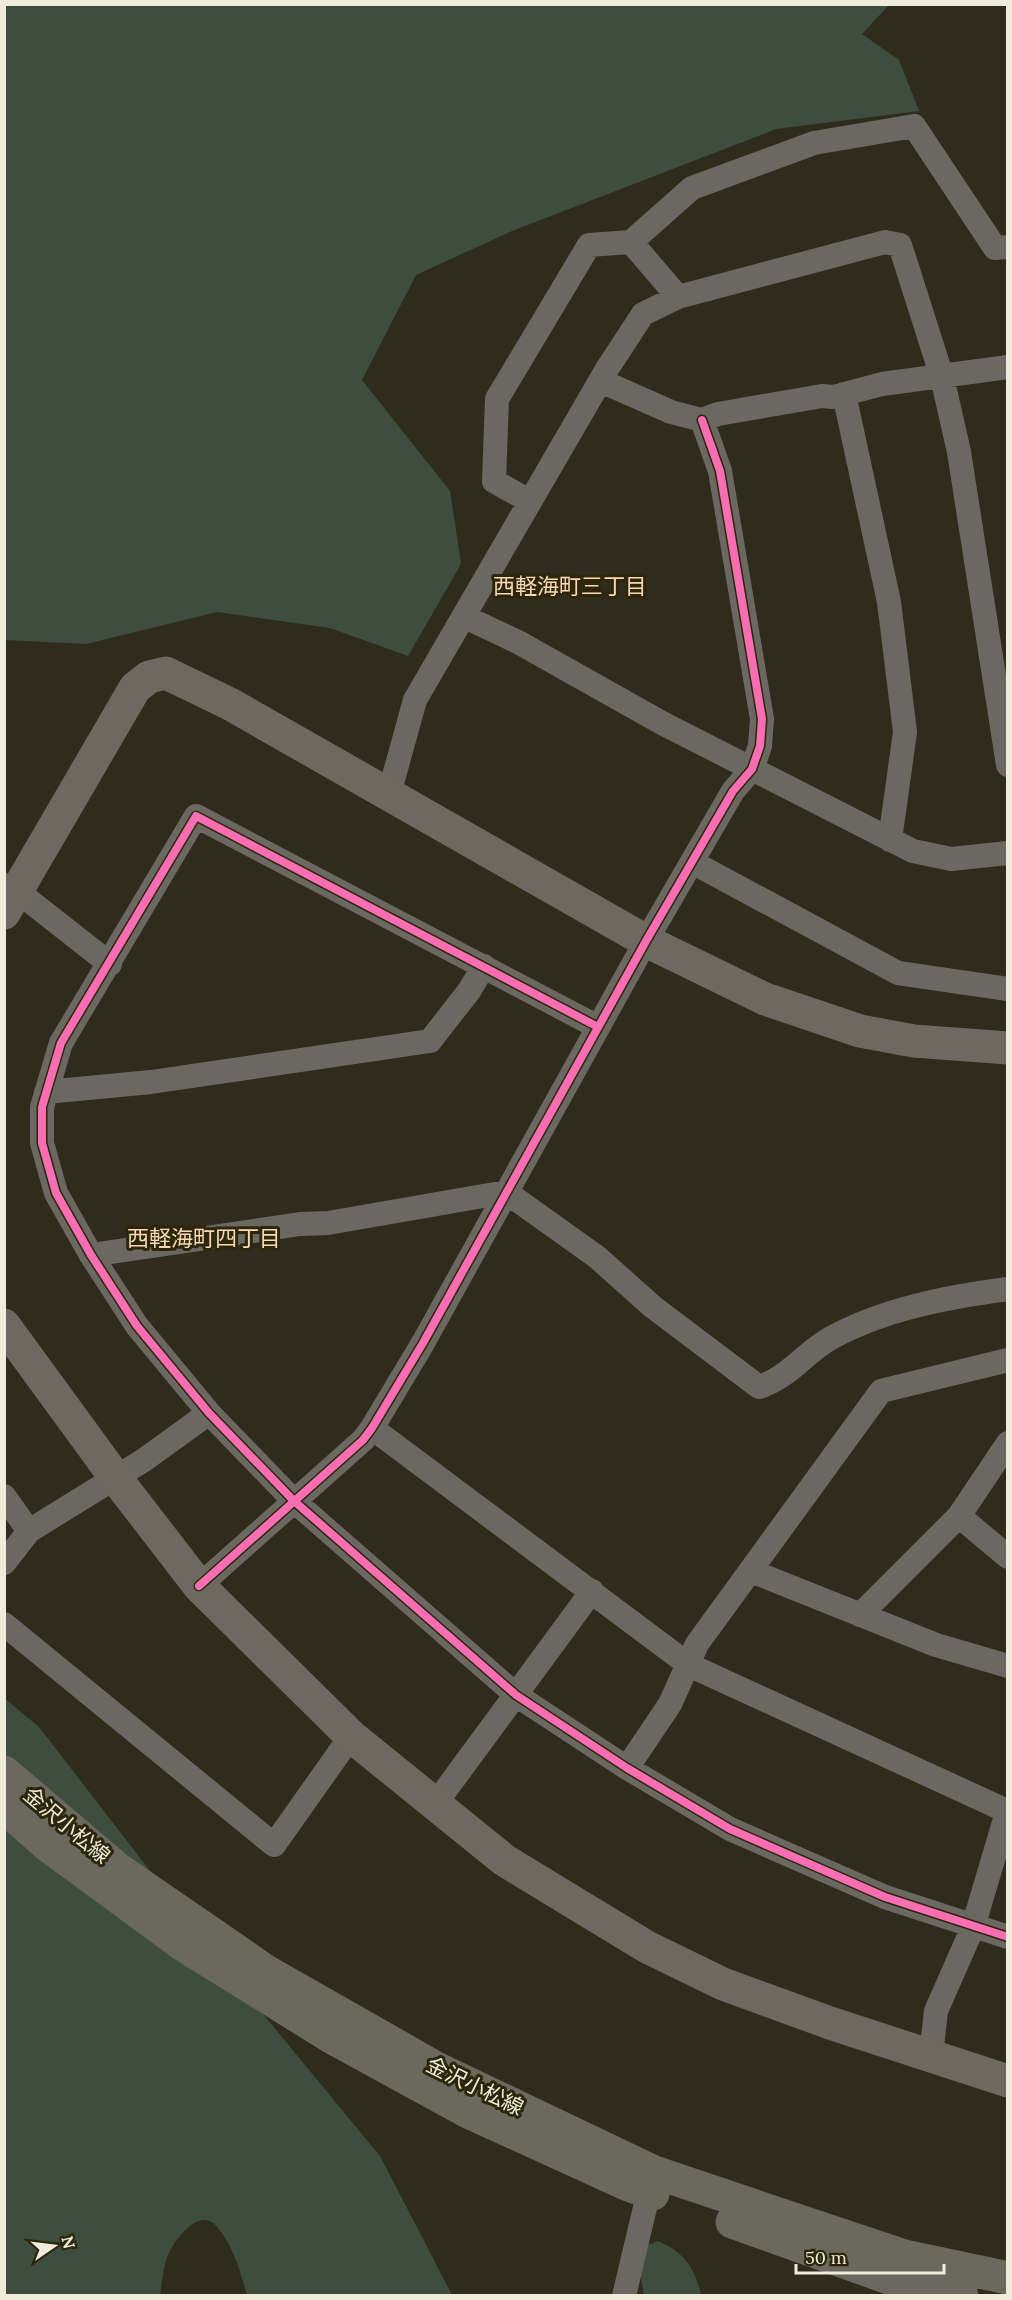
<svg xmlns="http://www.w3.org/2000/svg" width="1012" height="2300" font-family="Lora,'Noto Sans JP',serif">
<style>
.green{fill:#3e4e3e}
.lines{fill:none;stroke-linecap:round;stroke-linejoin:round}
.street{stroke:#6b6861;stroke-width:24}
.secondary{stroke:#6e6860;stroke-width:33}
.primary{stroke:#6b685e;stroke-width:33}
.cycleway-casing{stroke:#2c270b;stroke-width:11}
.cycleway{stroke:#f96db3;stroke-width:8}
.labels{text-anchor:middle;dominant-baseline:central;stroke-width:6;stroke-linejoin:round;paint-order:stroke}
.street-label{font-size:21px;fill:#efecdc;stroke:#2c270b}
.neighbourhood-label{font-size:22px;fill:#fad8b5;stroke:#2c270b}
</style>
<rect width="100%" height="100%" fill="#2f2c1d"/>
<path class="green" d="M 4,5 L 889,5 L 862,34 L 899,60 L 919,111 L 776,129 L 512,231 L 416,275 L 362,380 L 450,491 L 461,564 L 408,656 L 330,628 L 217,612 L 86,644 L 5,640 Z
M 4,1698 L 39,1727 L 225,1968 L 380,2156 L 452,2295 L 247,2295 C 240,2272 234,2247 218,2228 C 200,2205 176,2238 168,2255 C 163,2267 162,2283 160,2295 L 5,2295 Z
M 658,2241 C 684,2252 695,2268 701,2295 L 644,2295 L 640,2271 L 643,2247 Z"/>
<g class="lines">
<path class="street" d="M 631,242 L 692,188 L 814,143 L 914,126 L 995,248 L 1008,247
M 601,381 L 671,412 L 702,420 L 718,414 L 822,396 L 833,397 L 882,384 L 1008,367
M 844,394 L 889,602 L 905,732 L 890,840
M 529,501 L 494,481 L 497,399 L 589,245 L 631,242 L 678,297
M 465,617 L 518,642 L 662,723 L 913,851 L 951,859 L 1008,853
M 389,794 L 415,700 L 607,369 L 643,314 L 678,297 L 885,242 L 900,245 L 942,377 L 959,452 L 1008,765
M 692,862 L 898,973 L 1008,989
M 4,885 L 17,891 L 110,964
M 598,1027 L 196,816 L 61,1043 L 42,1107 L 42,1143 L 56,1193 L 91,1255 L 137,1326 L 209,1413 L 294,1501 L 516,1695 L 627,1768 L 730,1829 L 885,1897 L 1008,1937
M 46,1092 L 151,1082 L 430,1041 L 469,991 L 484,966
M 91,1255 L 300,1224 L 328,1223 L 506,1192 L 597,1257 L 653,1307 L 759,1387 C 790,1377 804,1353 831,1338 C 884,1309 947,1297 1008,1289
M 372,1428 L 689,1665 L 1007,1811
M 1008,1443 L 959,1516 L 1008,1557
M 4,1496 L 29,1531
M 4,1563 L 29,1531 L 144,1460 L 209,1413
M 751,1571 L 936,1645 L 1008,1666
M 199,1586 L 363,1440 L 372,1428 L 423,1343 L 646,941 L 733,791 L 752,769 L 760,746 L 762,719 L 720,471 L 702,420
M 860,1615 L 959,1516
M 4,1624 L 274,1845 L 351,1736
M 627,1768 L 670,1704 L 697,1644 L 881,1391 L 1008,1360
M 436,1803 L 592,1591
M 931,2055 L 936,2011 L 973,1927 L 1008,1809
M 624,2296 L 652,2178"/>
<path class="secondary" d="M 4,913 L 135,688 L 149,677 L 166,673 L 230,704 L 646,941 L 765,999 L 860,1031 L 914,1041 L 1008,1048
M 4,1325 L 115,1477 L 199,1586 L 351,1736 L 504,1860 L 647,1947 L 723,1984 L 830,2023 L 1008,2081"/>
<path class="primary" d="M 4,1772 L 118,1869 L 266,1971 L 438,2069 L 654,2172 L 904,2256 L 1008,2278
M 4,1807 L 47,1845 L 183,1945 L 331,2037 L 468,2112 L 626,2184 L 653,2194
M 732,2222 L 900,2282 L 962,2296"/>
<g class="cycleway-casing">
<path id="cycleway" d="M 598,1027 L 196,816 L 61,1043 L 42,1107 L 42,1143 L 56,1193 L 91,1255 L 137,1326 L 209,1413 L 294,1501 L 516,1695 L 627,1768 L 730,1829 L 885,1897 L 1008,1937
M 199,1586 L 363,1440 L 372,1428 L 423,1343 L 646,941 L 733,791 L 752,769 L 760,746 L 762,719 L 720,471 L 702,420"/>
</g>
<use href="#cycleway" class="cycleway"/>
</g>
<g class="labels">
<g class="street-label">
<text transform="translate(67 1825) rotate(40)">金沢小松線</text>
<text transform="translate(475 2086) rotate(26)">金沢小松線</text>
</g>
<g class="neighbourhood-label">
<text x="570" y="586">西軽海町三丁目</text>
<text x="204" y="1238">西軽海町四丁目</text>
</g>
</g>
<rect width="1012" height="2300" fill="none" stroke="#efecdc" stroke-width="12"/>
<g transform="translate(54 2246) rotate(76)" stroke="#2c270b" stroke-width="4.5" paint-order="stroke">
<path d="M0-4.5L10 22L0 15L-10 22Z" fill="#efecdc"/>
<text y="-9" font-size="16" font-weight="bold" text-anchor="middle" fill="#efecdc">N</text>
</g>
<path d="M796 2264v9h148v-9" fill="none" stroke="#efecdc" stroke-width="3"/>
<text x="805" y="2264" font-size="18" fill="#efecdc" stroke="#2c270b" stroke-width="4.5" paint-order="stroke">50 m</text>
</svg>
